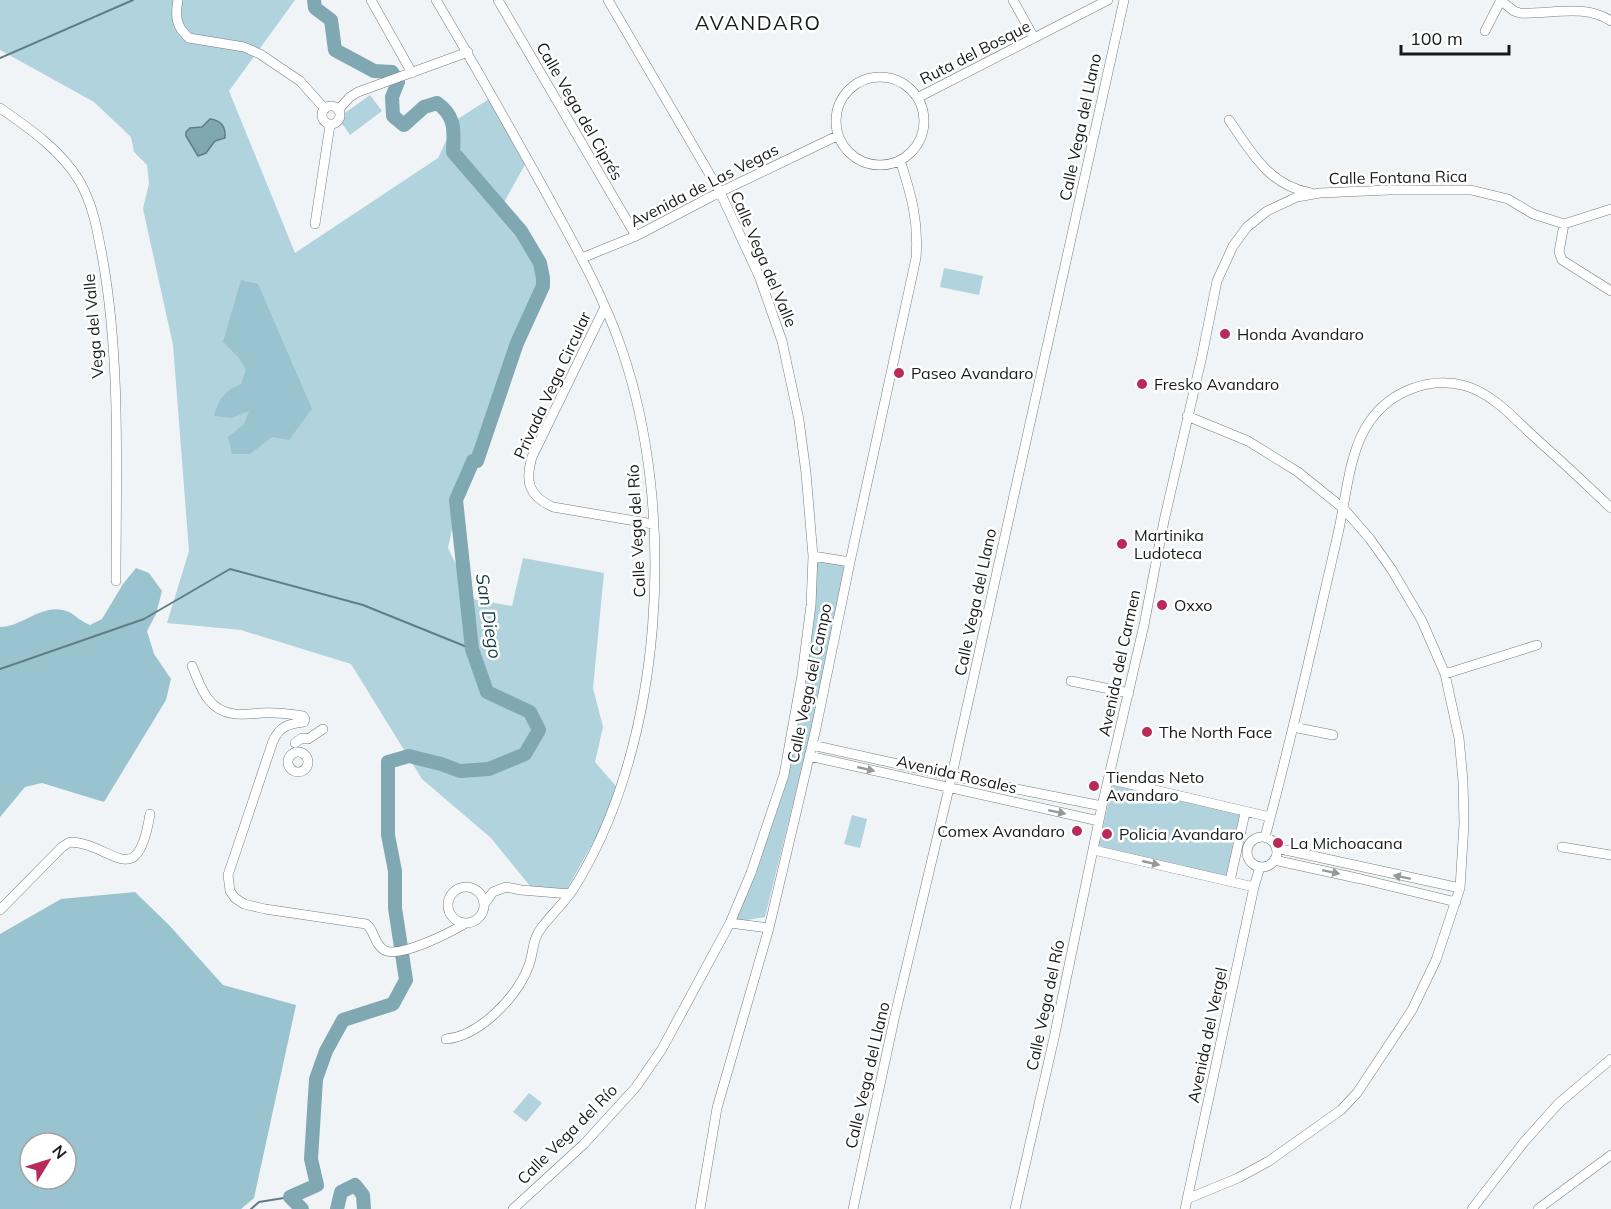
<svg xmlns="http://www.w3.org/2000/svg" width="1611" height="1209" font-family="Mulish,sans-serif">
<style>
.green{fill:#b1d3dd}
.forest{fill:#99c3ce;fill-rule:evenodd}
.water{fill:#7fa8b3;stroke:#607d85;stroke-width:1.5}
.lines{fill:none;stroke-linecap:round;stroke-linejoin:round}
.stream{stroke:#607d85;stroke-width:2}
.river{stroke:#7fa8b3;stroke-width:14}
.minor-casing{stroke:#787c7d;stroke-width:10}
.minor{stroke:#fff;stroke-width:9}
.oneway{fill:#979898}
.poi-dot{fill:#b92a59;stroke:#fff;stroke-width:2}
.labels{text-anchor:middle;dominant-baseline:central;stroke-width:5;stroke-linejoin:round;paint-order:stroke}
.street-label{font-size:16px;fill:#181a1a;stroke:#fff}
.poi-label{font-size:16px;fill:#181a1a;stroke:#fff;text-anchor:start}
.water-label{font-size:18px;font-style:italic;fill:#143b44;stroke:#fff}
.quarter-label{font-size:20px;letter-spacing:1.5px;fill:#181a1a;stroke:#fff}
</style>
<rect width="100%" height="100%" fill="#f0f4f6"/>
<path class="green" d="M 0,0 L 295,0 L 229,91 L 295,253 L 438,158 L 456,120 L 489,99 L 527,161 L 503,204 L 522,229 L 542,262 L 545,287 L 519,344 L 477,463 L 474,463 L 458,501 L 448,548 L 473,599 L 512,606 L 523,558 L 604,573 L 593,688 L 603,727 L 595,762 L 621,792 L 566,891 L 530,886 L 491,838 L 422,779 L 351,664 L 241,630 L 167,623 L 189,551 L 173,345 L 143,209 L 149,183 L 147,165 L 134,152 L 131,137 L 94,102 L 0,50 Z
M 370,95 L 382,111 L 350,135 L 338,118 Z
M 944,268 L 983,276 L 979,295 L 940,287 Z
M 815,558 L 849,564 L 813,723 L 765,917 L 733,922 L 785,775 Z
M 1113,783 L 1242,813 L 1227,880 L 1098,848 Z
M 852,815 L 867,819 L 860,848 L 844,844 Z
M 529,1093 L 542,1103 L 526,1122 L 513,1112 Z"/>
<path class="forest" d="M 241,280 L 258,284 L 312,409 L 289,440 L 272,437 L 250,454 L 232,454 L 228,437 L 244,424 L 249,411 L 232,418 L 214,416 C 219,399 224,391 241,384 L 246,370 L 239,358 L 223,342 Z
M 136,568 L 149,573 L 162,591 L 156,614 L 147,631 L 154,654 L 171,679 L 166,700 L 104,802 L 42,783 L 25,787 L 0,817 L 0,627 C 24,627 43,601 69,612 C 76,616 82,622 90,625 L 102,619 L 123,584 Z
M 135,892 L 169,925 L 223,985 L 296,1005 L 254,1198 L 241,1209 L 0,1209 L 0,934 L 61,899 ZM 30,1143 L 66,1143 L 66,1179 L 30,1179 Z"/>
<path class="water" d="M 210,119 C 221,120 226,127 225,138 L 215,141 L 206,153 L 198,156 L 186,136 L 186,132 L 190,128 L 202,127 Z"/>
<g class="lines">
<path class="stream" d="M 0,58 L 133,0
M 0,669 L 144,619 L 230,569 L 363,605 L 472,649
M 251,1209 L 259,1202 L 290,1197"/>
<path class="river" d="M 302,1209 L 290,1197 L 317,1185 L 311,1159 L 316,1079 L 326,1051 L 343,1020 L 393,1004 L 406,980 L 395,908 L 395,871 L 388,835 L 388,762 L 409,756 L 441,764 L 460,771 L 489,769 L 525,754 L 539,730 L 530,712 L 487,692 L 472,649 L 456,500 L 473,461 L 477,461 L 517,343 L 543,286 L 543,278 L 540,263 L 521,231 L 453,152 C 454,131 456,116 437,103 L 424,107 L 404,125 L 393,116 L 392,97 L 398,82 L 392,72 L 374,71 L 335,50 L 331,20 L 315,8 L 314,0
M 337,1209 L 341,1192 L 355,1185 L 363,1195 L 364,1209"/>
<g class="minor-casing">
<path id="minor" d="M 178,0 C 175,16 176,27 189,38 L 244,47 L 260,54 L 300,81 L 325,109
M 371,0 L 412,73
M 436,0 C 472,60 506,121 540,182 C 570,237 602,291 622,350 C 677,511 665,746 572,891 C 563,904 551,915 542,927 C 532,939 534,951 529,965 C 518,996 480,1036 446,1039
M 498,0 L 636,236
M 1013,0 L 1034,38
M 1500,0 L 1514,11 L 1520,13 C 1550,15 1584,3 1611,21
M 1485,31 L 1501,0
M836 121a44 44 0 1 1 88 0a44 44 0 1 1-88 0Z
M 919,97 L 1108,0
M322 115a9 9 0 1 1 18 0a9 9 0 1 1-18 0Z
M 0,108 C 29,128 62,151 80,182 C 94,207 98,234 103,261 C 121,363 116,477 116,581
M 338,110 L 350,97 L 358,92 L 468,52
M 1229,120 C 1252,153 1268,185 1311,193
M 315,224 L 330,125
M 1564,224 L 1559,252 L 1562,260 L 1611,291
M 582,258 L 636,236 L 720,192 L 837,136
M 605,307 L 532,457 C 525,481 528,496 553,507 L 653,524
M 1187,416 L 1248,441 L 1298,472 L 1344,509 L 1370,539 L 1392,570 L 1422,621 L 1445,674 L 1459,738 L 1463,781 L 1464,824 L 1460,888 L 1436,960 L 1412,1010 L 1357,1093 L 1341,1110 L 1269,1161 L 1238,1178 L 1187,1199
M 813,556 L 850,562
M 192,666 C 197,677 201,691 209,700 C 222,717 242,715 261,713 C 274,712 290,714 303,716 L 305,719 L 304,722 C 288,724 280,726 273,741 L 228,875 L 230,891 L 235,898 L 244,904 L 265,909 L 366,924 C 375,930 373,943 384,950 C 399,959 451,932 466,923
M 1445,674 L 1537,645
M 1071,681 L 1129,693
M 1293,727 L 1333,735
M 295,743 L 302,738 L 308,739 L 323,729
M 812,745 L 952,776 L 1102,806
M288 762a10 10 0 1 1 20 0a10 10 0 1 1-20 0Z
M 809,756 L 1099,821
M 1108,779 L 1270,817
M 1265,837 C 1292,738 1314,638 1337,538 C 1346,502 1348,451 1370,421 C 1391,391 1430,376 1466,386 C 1492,394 1512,416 1531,434 C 1558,458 1585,483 1611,508
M1247 852a15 15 0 1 1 30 0a15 15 0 1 1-30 0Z
M 1562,847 L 1611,855
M 1276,848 L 1460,888
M 1094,850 L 1254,887
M 1274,860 L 1361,879 L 1456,902
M 1230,881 L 1245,813
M448 905a18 18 0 1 1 36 0a18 18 0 1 1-36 0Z
M 485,903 L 493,892 L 506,887 L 521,890 L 570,894
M 0,910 L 62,847 L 70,842 C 112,843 137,895 150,814
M 730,923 L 769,928
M 513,1209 L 584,1144 L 636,1087 L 662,1049 L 730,923 L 751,873 L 784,775 L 802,675 L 811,605 L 813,556 L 806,473 L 799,420 L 782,341 L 759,276 L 720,192 L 608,0
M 700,1209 L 717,1108 L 769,928 L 816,728 L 850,562 L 916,258 C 919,221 911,194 900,160
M 853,1209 L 895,1015 L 949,788 L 1124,0
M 1015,1209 L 1054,1038 L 1102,806 L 1144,625 L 1164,521 L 1202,356 L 1217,281 L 1233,246 L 1247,227 L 1267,211 L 1297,197 L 1320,193 L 1389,190 L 1471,190 L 1508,199 L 1533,214 L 1564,224 L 1611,209
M 1185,1209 L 1254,887 L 1260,867
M 1472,1209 L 1524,1142 L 1559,1103 L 1611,1059
M 1538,1209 L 1611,1155"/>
</g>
<use href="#minor" class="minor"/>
</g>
<defs><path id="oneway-solid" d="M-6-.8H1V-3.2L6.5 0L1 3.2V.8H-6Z" transform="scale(1.5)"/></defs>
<g class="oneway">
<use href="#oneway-solid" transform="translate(866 769) rotate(13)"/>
<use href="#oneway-solid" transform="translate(1057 812) rotate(12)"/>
<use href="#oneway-solid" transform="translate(1151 863) rotate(13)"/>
<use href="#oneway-solid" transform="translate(1331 872) rotate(12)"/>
<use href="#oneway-solid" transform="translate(1402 877) rotate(-168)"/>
</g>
<g class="poi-dot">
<circle cx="1225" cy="334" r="6"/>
<circle cx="899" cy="373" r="6"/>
<circle cx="1142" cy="384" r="6"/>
<circle cx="1122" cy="544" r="6"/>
<circle cx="1162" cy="605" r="6"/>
<circle cx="1147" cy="732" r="6"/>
<circle cx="1094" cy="786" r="6"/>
<circle cx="1077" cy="831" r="6"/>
<circle cx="1107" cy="834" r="6"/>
<circle cx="1278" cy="843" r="6"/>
</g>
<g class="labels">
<g class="street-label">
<text transform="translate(975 52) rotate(-27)">Ruta del Bosque</text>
<text transform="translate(580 111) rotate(60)">Calle Vega del Ciprés</text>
<text transform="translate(1080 127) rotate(-78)">Calle Vega del Llano</text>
<text transform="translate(1398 177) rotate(-1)">Calle Fontana Rica</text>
<text transform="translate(704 185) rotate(-27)">Avenida de Las Vegas</text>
<text transform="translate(764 259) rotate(67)">Calle Vega del Valle</text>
<text transform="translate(93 326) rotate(-95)">Vega del Valle</text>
<text transform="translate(552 385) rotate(-65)">Privada Vega Circular</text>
<text transform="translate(636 531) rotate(-93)">Calle Vega del Río</text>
<text transform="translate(975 602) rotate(-78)">Calle Vega del Llano</text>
<text transform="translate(1119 663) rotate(-78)">Avenida del Carmen</text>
<text transform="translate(809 683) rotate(-78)">Calle Vega del Campo</text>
<text transform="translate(957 774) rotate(13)">Avenida Rosales</text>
<text transform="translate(1045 1005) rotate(-78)">Calle Vega del Río</text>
<text transform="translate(1207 1035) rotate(-78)">Avenida del Vergel</text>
<text transform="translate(867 1075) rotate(-77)">Calle Vega del Llano</text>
<text transform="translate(567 1134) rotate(-45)">Calle Vega del Río</text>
</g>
<g class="poi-label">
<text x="1237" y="334">Honda Avandaro</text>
<text x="911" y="373">Paseo Avandaro</text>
<text x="1154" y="384">Fresko Avandaro</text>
<text x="1134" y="535">Martinika<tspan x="1134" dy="18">Ludoteca</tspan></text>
<text x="1174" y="605">Oxxo</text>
<text x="1159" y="732">The North Face</text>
<text x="1106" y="777">Tiendas Neto<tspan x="1106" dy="18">Avandaro</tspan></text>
<text x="1065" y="831" text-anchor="end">Comex Avandaro</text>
<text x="1119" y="834">Policia Avandaro</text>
<text x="1290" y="843">La Michoacana</text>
</g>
<g class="water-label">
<text transform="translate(489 616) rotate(81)">San Diego</text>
</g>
<g class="quarter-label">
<text x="758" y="22">AVANDARO</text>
</g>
</g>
<g transform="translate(48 1161) rotate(52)"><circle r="28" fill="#ffffff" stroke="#a3a3a3" stroke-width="1.5"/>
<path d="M0-4.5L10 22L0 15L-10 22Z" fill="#b92a59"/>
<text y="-9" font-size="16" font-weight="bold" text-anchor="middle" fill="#181a1a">N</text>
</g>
<path d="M1401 45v9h108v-9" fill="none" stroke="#181a1a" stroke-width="3"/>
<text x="1410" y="45" font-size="18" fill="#181a1a" stroke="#ffffff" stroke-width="4.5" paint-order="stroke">100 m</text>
</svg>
